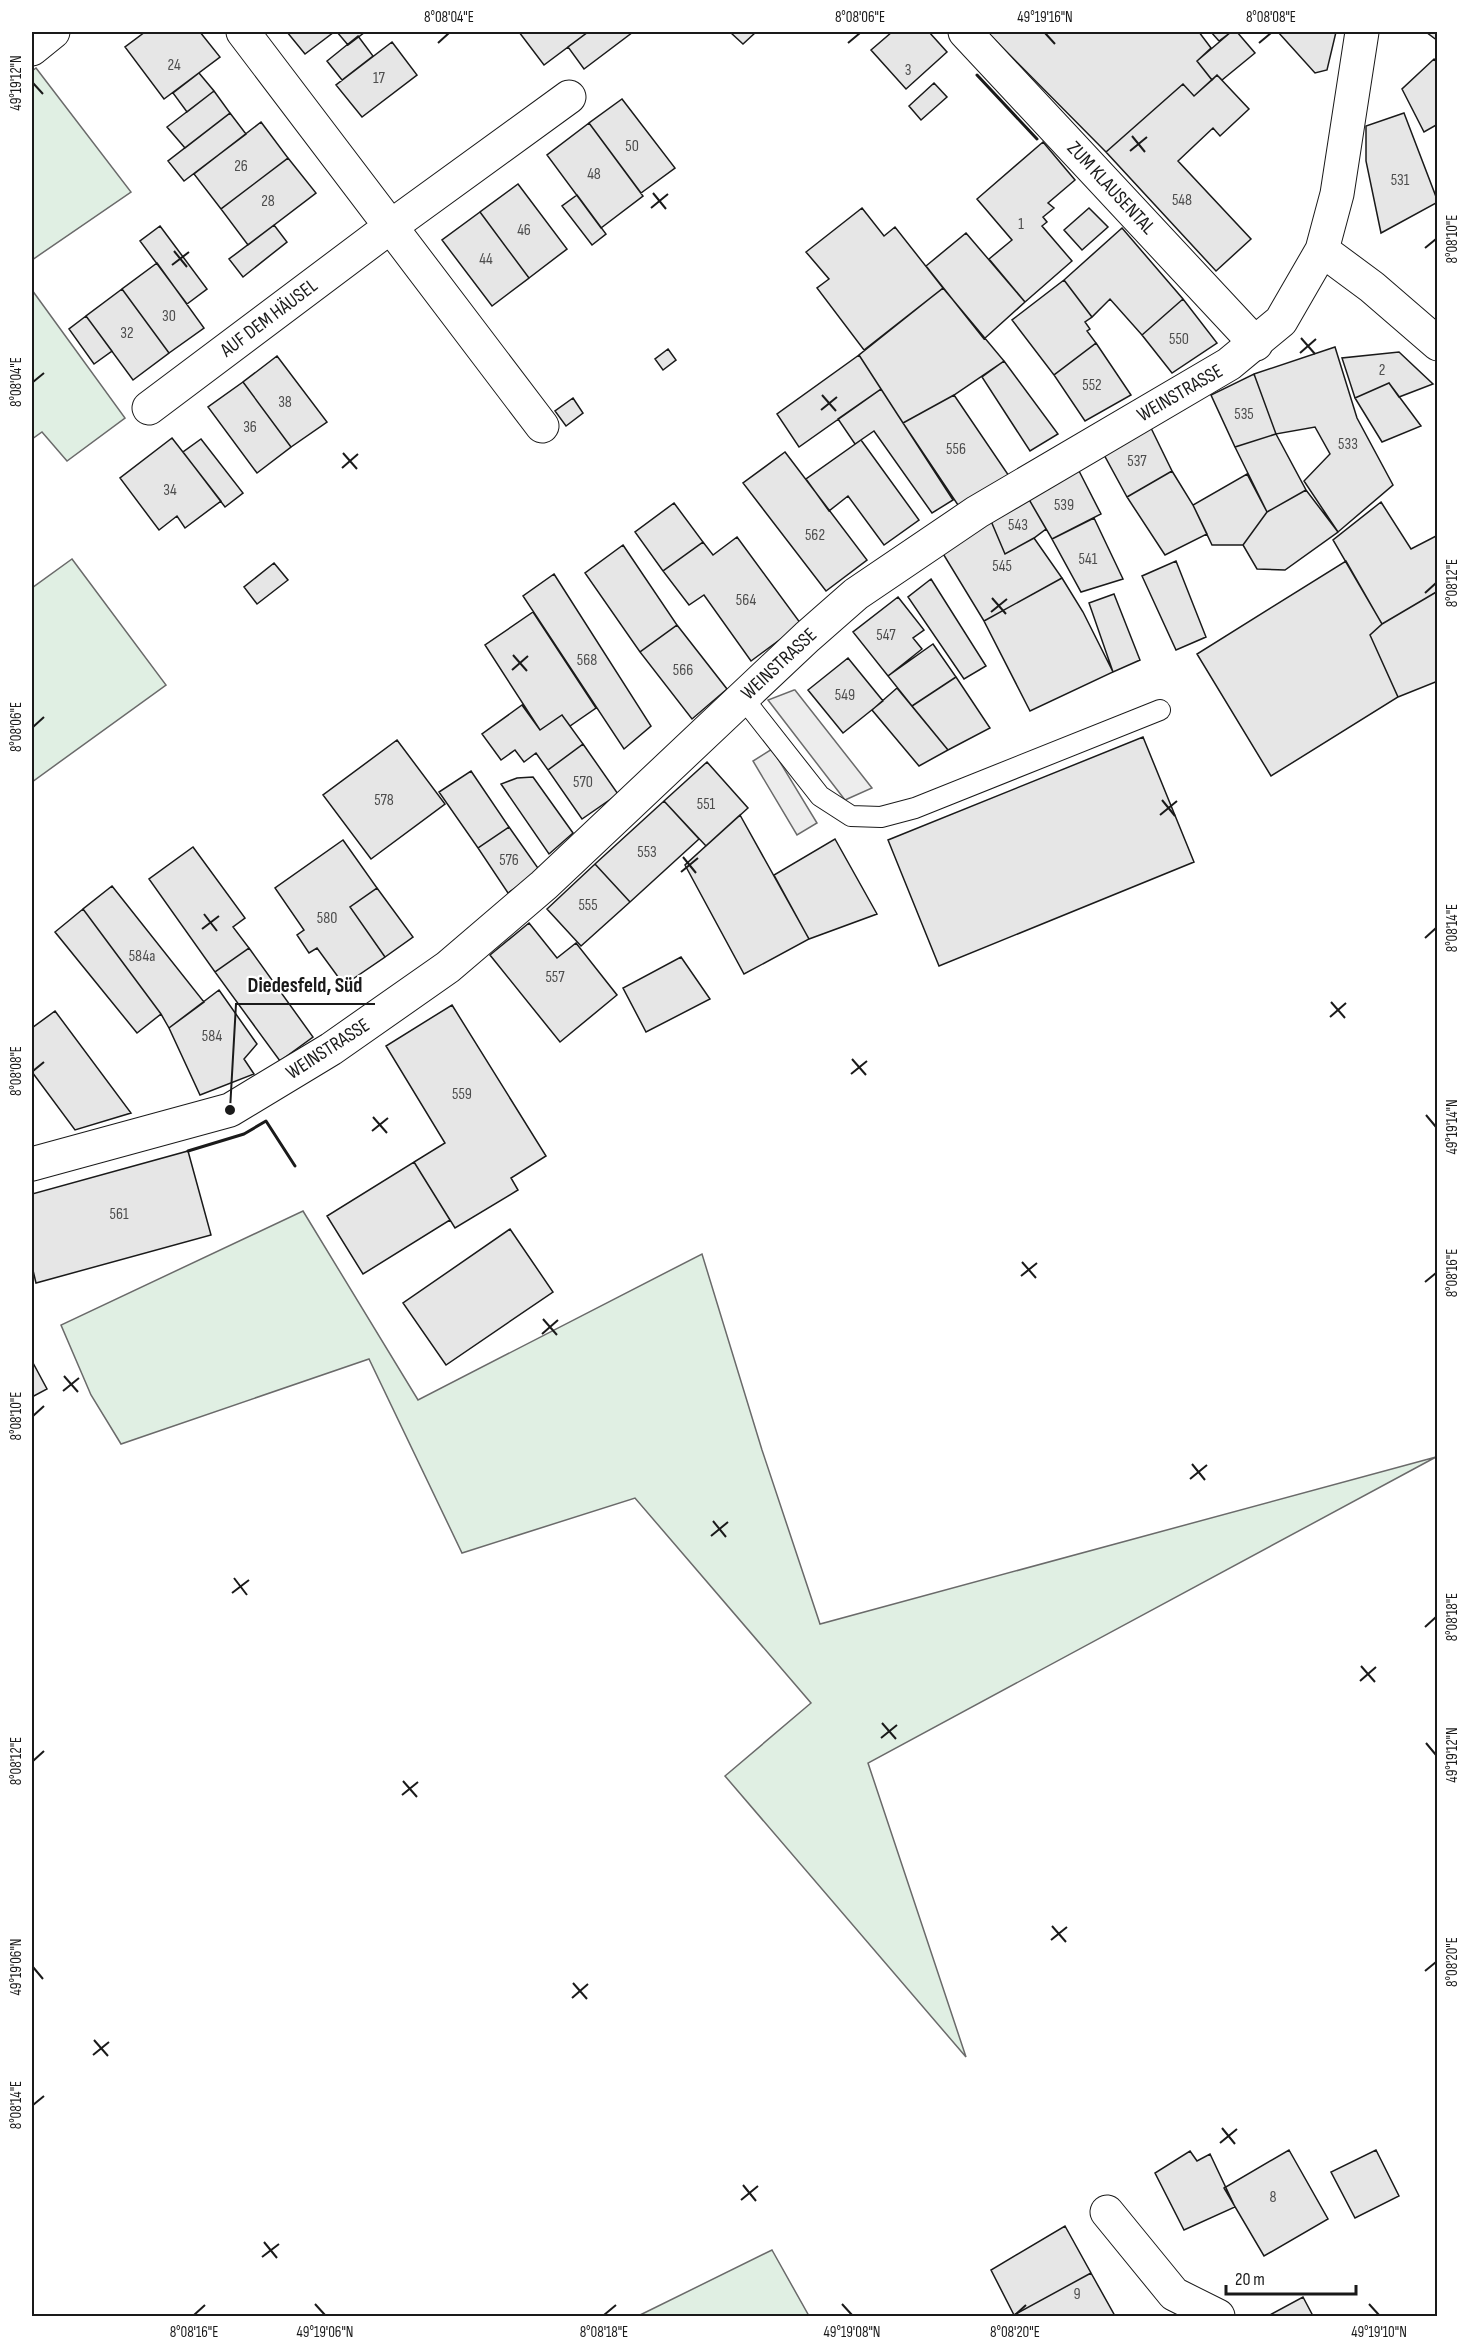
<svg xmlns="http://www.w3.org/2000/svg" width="1469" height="2348" font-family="'Sofia Sans Condensed',sans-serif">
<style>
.green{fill:#e0efe3;stroke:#6a6a6a;stroke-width:1.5}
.parking{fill:#ededed;stroke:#6a6a6a;stroke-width:1.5}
.building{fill:#e6e6e6;stroke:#1a1a1a;stroke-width:1.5}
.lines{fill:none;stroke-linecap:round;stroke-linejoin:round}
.lane-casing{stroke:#1a1a1a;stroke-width:22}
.street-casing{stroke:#1a1a1a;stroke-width:35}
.secondary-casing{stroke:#1a1a1a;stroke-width:35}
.lane{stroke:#fff;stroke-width:20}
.street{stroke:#fff;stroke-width:33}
.secondary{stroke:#fff;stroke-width:33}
.wall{stroke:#1a1a1a;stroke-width:3}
.ticks{fill:none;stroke:#1a1a1a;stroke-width:2}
.labels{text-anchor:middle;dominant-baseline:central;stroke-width:4.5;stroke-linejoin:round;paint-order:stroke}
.number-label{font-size:16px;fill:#4d4d4d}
.street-label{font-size:20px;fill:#1a1a1a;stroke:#fff}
.leader{fill:none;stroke:#1a1a1a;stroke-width:2}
.callout-dot{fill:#1a1a1a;stroke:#fff;stroke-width:2}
.callout-label{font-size:21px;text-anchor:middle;font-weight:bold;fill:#1a1a1a;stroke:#fff;stroke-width:4.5;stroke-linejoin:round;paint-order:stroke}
.neatline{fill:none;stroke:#1a1a1a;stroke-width:2}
.ticks-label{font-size:15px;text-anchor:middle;fill:#1a1a1a}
</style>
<rect width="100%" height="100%" fill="#fff"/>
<path class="green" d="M 36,68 L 131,192 L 32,260 L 32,71 Z
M 32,290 L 125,418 L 67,461 L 42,432 L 32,439 Z
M 72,559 L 166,685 L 32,782 L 32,588 Z
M 303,1211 L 418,1400 L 702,1254 L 762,1450 L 820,1624 L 1436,1457 L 868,1763 L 966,2057 L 725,1776 L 811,1703 L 635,1498 L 462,1553 L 369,1359 L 121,1444 L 91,1395 L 61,1325 Z
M 772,2250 L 809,2316 L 638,2316 Z"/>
<path class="parking" d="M 794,690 L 795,690 L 872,788 L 845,800 L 768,700 Z
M 772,749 L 817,823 L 797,835 L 753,761 Z"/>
<path class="building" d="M 145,32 L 200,32 L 220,57 L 164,99 L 125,47 Z
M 287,32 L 334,32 L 305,54 Z
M 337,32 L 365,32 L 348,45 Z
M 519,32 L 588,32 L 544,65 Z
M 588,32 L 633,32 L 584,69 L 568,47 Z
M 730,32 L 756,32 L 743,44 Z
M 892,32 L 929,32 L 947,52 L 906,89 L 871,50 Z
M 987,32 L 1199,32 L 1211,48 L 1197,61 L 1212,80 L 1194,96 L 1183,84 L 1106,152 Z
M 1211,32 L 1231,32 L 1219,41 Z
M 1231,32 L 1237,32 L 1255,53 L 1222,80 L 1217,75 L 1212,80 L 1197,61 Z
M 1278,32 L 1336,32 L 1327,70 L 1315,73 Z
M 1426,32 L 1438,32 L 1438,41 Z
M 358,36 L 373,56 L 342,80 L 327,61 Z
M 392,42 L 417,75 L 362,117 L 336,85 Z
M 1434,59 L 1438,64 L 1438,124 L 1424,132 L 1402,89 Z
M 199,73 L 214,91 L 187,112 L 173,93 Z
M 1217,75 L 1249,109 L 1220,136 L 1213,128 L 1178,161 L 1251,239 L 1216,271 L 1106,152 L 1183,84 L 1194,96 Z
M 934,83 L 947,97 L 921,120 L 909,106 Z
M 214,91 L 230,113 L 185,148 L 167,127 Z
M 622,99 L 675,168 L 641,193 L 589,123 Z
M 230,113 L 246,134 L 184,181 L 168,161 Z
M 1404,113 L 1438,202 L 1381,233 L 1366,161 L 1366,126 Z
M 261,122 L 288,158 L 221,209 L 194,174 Z
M 589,123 L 643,196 L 601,228 L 547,155 Z
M 1043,142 L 1075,180 L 1048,203 L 1054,208 L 1043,217 L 1047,222 L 1042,226 L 1072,261 L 1025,302 L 989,259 L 1012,240 L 977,199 Z
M 288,158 L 316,193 L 248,245 L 221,209 Z
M 518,184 L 567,249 L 529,278 L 480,212 Z
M 577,195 L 606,234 L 592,245 L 562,206 Z
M 862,208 L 884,236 L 895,227 L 943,288 L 864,350 L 817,288 L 829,279 L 806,252 Z
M 1089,208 L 1108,227 L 1082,250 L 1064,230 Z
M 480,212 L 529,278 L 492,306 L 442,240 Z
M 274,225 L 287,242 L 243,277 L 229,259 Z
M 160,226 L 207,289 L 187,304 L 140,241 Z
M 1122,228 L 1183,299 L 1142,335 L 1110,299 L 1092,317 L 1064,280 Z
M 966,233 L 1025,302 L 984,339 L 926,266 Z
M 157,263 L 204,328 L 169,353 L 122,289 Z
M 1064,280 L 1092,317 L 1085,322 L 1090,329 L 1087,331 L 1096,343 L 1054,375 L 1012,320 Z
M 943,288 L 1004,361 L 954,395 L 903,423 L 859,355 Z
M 122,289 L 169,353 L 133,380 L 86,316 Z
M 1183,299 L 1217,343 L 1172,373 L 1142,335 Z
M 86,316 L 112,351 L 94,364 L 69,329 Z
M 1096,343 L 1131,395 L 1085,421 L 1054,375 Z
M 1335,347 L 1357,418 L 1393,485 L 1338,532 L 1304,481 L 1330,454 L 1315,427 L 1276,434 L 1254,374 Z
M 668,349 L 676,360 L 663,370 L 655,359 Z
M 1399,352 L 1433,384 L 1399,397 L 1389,383 L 1355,398 L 1342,358 Z
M 859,355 L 881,389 L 799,447 L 777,414 Z
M 277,356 L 327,422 L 291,447 L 243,382 Z
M 1004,361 L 1058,434 L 1030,451 L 982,377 Z
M 1254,374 L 1276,434 L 1235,447 L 1211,395 Z
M 243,382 L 291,447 L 257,473 L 208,407 Z
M 1389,383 L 1421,426 L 1382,442 L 1355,398 Z
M 881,389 L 953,500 L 932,513 L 874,431 L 855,444 L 838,419 Z
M 954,395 L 1009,476 L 960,508 L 903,423 Z
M 573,398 L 583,413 L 566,426 L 555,411 Z
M 1150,426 L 1172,471 L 1127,497 L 1102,451 Z
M 1276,434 L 1306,490 L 1267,512 L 1235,447 Z
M 172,438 L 221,501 L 185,528 L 177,516 L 159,530 L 120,478 Z
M 201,439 L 243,493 L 225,507 L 183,452 Z
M 861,440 L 919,520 L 884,545 L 848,496 L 829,511 L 806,479 Z
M 785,452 L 867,560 L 826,591 L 743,483 Z
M 1078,469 L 1101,514 L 1052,539 L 1027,496 Z
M 1172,471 L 1193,505 L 1207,534 L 1165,555 L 1127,497 Z
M 1247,474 L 1267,512 L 1243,545 L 1212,545 L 1193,505 Z
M 1306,490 L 1338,532 L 1285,570 L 1257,569 L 1243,545 L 1267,512 Z
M 1027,496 L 1046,529 L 1034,538 L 1005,554 L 991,521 Z
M 1381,502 L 1411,549 L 1438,535 L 1438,591 L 1382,624 L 1333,540 Z
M 674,503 L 703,542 L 663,571 L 635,532 Z
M 1094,518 L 1123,579 L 1081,592 L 1052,539 Z
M 991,521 L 1005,554 L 1034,538 L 1062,578 L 984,621 L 942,552 Z
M 737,537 L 801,624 L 751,661 L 704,595 L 689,605 L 663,571 L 703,542 L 713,555 Z
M 623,545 L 677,625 L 640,652 L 585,573 Z
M 1176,561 L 1206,637 L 1176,650 L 1142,576 Z
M 1346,561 L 1382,624 L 1370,635 L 1398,697 L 1271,776 L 1197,654 Z
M 274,563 L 288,580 L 257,604 L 244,587 Z
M 554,574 L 651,726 L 624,749 L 523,596 Z
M 1062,578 L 1083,612 L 1113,672 L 1030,711 L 984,621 Z
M 931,579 L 986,666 L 964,679 L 908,597 Z
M 1438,591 L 1438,681 L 1398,697 L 1370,635 L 1382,624 Z
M 1114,594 L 1140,660 L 1113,672 L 1089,603 Z
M 898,597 L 924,630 L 913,638 L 922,649 L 888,676 L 853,632 Z
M 533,612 L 596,708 L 570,726 L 562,715 L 540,730 L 485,645 Z
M 677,625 L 727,689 L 692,719 L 640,652 Z
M 933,644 L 956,677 L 912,706 L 888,676 Z
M 848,658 L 883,701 L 843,733 L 808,690 Z
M 956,677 L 990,728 L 948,750 L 912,706 Z
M 897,688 L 948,750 L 919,766 L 872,710 Z
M 522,705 L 540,730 L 562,715 L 583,744 L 548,770 L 536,753 L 524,762 L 515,750 L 501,760 L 482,734 Z
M 1143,737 L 1194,862 L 939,966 L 888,840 Z
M 397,740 L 445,804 L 371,859 L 323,795 Z
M 583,744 L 618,794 L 582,819 L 548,770 Z
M 707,762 L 748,808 L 706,846 L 664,801 Z
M 471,771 L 509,827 L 478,848 L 439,792 Z
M 533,777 L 573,833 L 549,854 L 501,784 L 517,778 Z
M 664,801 L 699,839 L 630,902 L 595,864 Z
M 740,815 L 809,939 L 744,974 L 685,865 Z
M 509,827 L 540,871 L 508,893 L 478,848 Z
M 835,839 L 877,914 L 809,939 L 774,875 Z
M 343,840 L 377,888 L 350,907 L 385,957 L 344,985 L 317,948 L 309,953 L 297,935 L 304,930 L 275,888 Z
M 193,847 L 245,918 L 233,927 L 249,948 L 215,972 L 149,879 Z
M 595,864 L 630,902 L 581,946 L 547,909 Z
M 112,886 L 204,1002 L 169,1028 L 161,1014 L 83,909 Z
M 377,888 L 413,937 L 385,957 L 350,907 Z
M 83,909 L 161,1014 L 137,1033 L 55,932 Z
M 529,923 L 557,958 L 576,943 L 617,995 L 560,1042 L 490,955 Z
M 249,948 L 313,1037 L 280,1061 L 215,972 Z
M 681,957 L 710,999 L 646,1032 L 623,988 Z
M 219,990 L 257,1044 L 244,1059 L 254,1074 L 200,1095 L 169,1028 Z
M 452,1005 L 546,1156 L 511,1178 L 518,1190 L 455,1228 L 414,1162 L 445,1143 L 386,1046 Z
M 55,1011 L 131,1113 L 75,1130 L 32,1072 L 32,1028 Z
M 188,1151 L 211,1235 L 36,1283 L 32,1266 L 32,1194 Z
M 414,1162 L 450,1220 L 363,1274 L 327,1216 Z
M 510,1229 L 553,1292 L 446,1365 L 403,1303 Z
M 32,1361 L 47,1389 L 32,1397 Z
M 1289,2150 L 1328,2219 L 1264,2256 L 1224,2188 Z
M 1376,2150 L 1399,2196 L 1355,2218 L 1331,2172 Z
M 1190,2151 L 1197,2161 L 1210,2154 L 1235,2207 L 1184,2230 L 1155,2173 Z
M 1065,2226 L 1091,2273 L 1014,2315 L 991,2270 Z
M 1091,2273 L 1115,2316 L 1015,2316 L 1014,2315 Z
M 1303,2297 L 1313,2316 L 1268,2316 Z"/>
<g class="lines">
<g class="lane-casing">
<path id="lane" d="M 743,698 L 820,796 L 851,816 L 881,817 L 915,808 L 1160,710"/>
</g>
<g class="street-casing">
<path id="street" d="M 243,32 L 542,426
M 965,32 L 1256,344
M 32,49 L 53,32
M 149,408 L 390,227 L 569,97
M 1107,2212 L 1174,2294 L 1218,2316"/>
</g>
<g class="secondary-casing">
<path id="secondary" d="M 1322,250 L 1372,287 L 1438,344
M 32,1164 L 230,1110 L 331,1049 L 448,967 L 544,885 L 807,637 L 856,594 L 977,512 L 1229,364 L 1281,321 L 1322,250 L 1337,194 L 1362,32"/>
</g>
<use href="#lane" class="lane"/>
<use href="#street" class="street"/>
<use href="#secondary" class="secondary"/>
<path class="wall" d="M 977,75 L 1037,139
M 188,1151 L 244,1134 L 266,1121 L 295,1166"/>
</g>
<path class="ticks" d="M 1045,33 L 1055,44M 438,43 L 449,33M 848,43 L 860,33M 1259,43 L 1271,33M 33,83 L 43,94M 1132,136 L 1145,152M 1130,151 L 1147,137M 653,193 L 666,209M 651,208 L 668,194M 1425,248 L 1436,239M 174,251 L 187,267M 172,265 L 189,252M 1301,338 L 1315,354M 1300,353 L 1316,339M 33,382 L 44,373M 822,395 L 836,411M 821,410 L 837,397M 343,453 L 357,469M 342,468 L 358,454M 1425,593 L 1436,583M 992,598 L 1006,614M 991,612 L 1007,599M 513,655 L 527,671M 512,670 L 528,656M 33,727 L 44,717M 1162,800 L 1175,816M 1160,815 L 1177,801M 683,857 L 696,873M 681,872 L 698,858M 204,914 L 217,931M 202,929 L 219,916M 1425,938 L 1436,928M 1331,1002 L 1345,1018M 1330,1017 L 1346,1003M 852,1059 L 866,1075M 33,1071 L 44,1062M 851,1074 L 867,1061M 1426,1115 L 1436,1127M 373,1117 L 387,1133M 372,1131 L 388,1118M 1022,1262 L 1036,1278M 1021,1276 L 1037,1263M 1425,1282 L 1436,1273M 543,1319 L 557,1335M 542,1334 L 558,1320M 64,1376 L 78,1392M 63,1391 L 79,1378M 33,1416 L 44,1406M 1192,1464 L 1205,1480M 1190,1479 L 1207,1465M 713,1521 L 726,1537M 711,1536 L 728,1522M 234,1578 L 247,1595M 232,1593 L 249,1580M 1425,1627 L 1436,1617M 1361,1666 L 1375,1682M 1360,1681 L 1376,1667M 882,1723 L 896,1739M 881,1738 L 897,1725M 1426,1743 L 1436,1755M 33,1761 L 44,1751M 403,1781 L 417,1797M 402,1795 L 418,1782M 1052,1926 L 1066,1942M 1051,1940 L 1067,1927M 33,1967 L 43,1979M 1425,1971 L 1436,1962M 573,1983 L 587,1999M 572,1998 L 588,1984M 94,2040 L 108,2056M 93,2055 L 109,2042M 33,2105 L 44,2096M 1222,2128 L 1235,2144M 1220,2143 L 1237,2129M 743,2185 L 756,2201M 741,2200 L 758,2186M 264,2242 L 277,2258M 262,2257 L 279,2244M 315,2304 L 325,2315M 842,2304 L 852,2315M 1369,2304 L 1379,2315M 194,2315 L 205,2305M 604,2315 L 616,2305M 1015,2315 L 1026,2305"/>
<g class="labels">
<g class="number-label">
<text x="174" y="65">24</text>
<text x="908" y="70">3</text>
<text x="379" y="78">17</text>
<text x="632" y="146">50</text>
<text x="241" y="166">26</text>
<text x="594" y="174">48</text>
<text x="1400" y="180">531</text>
<text x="1182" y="200">548</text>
<text x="268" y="201">28</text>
<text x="1021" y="224">1</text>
<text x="524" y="230">46</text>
<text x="486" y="259">44</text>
<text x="169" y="316">30</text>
<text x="127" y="333">32</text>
<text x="1179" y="339">550</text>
<text x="1382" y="370">2</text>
<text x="1092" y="385">552</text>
<text x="285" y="402">38</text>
<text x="1244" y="414">535</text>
<text x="250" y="427">36</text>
<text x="1348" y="444">533</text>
<text x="956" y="449">556</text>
<text x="1137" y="461">537</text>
<text x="170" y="490">34</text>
<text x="1064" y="505">539</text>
<text x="1018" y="525">543</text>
<text x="815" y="535">562</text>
<text x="1088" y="559">541</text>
<text x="1002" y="566">545</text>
<text x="746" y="600">564</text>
<text x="886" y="635">547</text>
<text x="587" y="660">568</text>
<text x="683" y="670">566</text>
<text x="845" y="695">549</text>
<text x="583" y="782">570</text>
<text x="384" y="800">578</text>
<text x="706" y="804">551</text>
<text x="647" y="852">553</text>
<text x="509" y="860">576</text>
<text x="588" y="905">555</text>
<text x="327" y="918">580</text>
<text x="142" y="956">584a</text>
<text x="555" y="977">557</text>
<text x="212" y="1036">584</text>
<text x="462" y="1094">559</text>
<text x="119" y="1214">561</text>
<text x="1273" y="2197">8</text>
<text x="1077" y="2294">9</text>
</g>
<g class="street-label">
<text transform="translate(1111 188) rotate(47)">ZUM KLAUSENTAL</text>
<text transform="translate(269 318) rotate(-37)">AUF DEM HÄUSEL</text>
<text transform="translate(1180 393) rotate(-30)">WEINSTRASSE</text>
<text transform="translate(779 664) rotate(-43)">WEINSTRASSE</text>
<text transform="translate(328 1049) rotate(-33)">WEINSTRASSE</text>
</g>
</g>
<path class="leader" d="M230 1110L236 1004H375"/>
<circle class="callout-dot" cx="230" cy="1110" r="6"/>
<g class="callout-label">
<text x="305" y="992">Diedesfeld, Süd</text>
</g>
<rect width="1469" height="2348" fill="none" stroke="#ffffff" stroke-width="66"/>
<path d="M1226 2285v9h130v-9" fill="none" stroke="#1a1a1a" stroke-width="3"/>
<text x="1235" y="2285" font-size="18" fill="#1a1a1a" stroke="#ffffff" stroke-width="4.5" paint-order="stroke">20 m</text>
<rect x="33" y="33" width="1403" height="2282" class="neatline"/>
<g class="ticks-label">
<text x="449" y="22">8°08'04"E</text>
<text x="860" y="22">8°08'06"E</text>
<text x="1045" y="22">49°19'16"N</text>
<text x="1271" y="22">8°08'08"E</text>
<text transform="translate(16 83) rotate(-90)" y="5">49°19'12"N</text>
<text transform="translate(1452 239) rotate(-90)" y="5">8°08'10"E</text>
<text transform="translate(16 382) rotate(-90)" y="5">8°08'04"E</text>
<text transform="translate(1452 583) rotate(-90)" y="5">8°08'12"E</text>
<text transform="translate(16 727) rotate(-90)" y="5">8°08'06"E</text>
<text transform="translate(1452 928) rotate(-90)" y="5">8°08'14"E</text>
<text transform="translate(16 1071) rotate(-90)" y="5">8°08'08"E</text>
<text transform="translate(1452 1127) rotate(-90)" y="5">49°19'14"N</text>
<text transform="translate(1452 1273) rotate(-90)" y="5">8°08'16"E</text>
<text transform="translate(16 1416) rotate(-90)" y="5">8°08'10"E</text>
<text transform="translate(1452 1617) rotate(-90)" y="5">8°08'18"E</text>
<text transform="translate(1452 1755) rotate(-90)" y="5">49°19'12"N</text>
<text transform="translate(16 1761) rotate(-90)" y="5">8°08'12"E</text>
<text transform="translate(1452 1962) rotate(-90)" y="5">8°08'20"E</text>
<text transform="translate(16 1967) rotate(-90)" y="5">49°19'06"N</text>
<text transform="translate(16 2105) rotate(-90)" y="5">8°08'14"E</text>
<text x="194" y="2337">8°08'16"E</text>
<text x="325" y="2337">49°19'06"N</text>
<text x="604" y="2337">8°08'18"E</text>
<text x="852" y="2337">49°19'08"N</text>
<text x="1015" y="2337">8°08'20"E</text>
<text x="1379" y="2337">49°19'10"N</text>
</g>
</svg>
